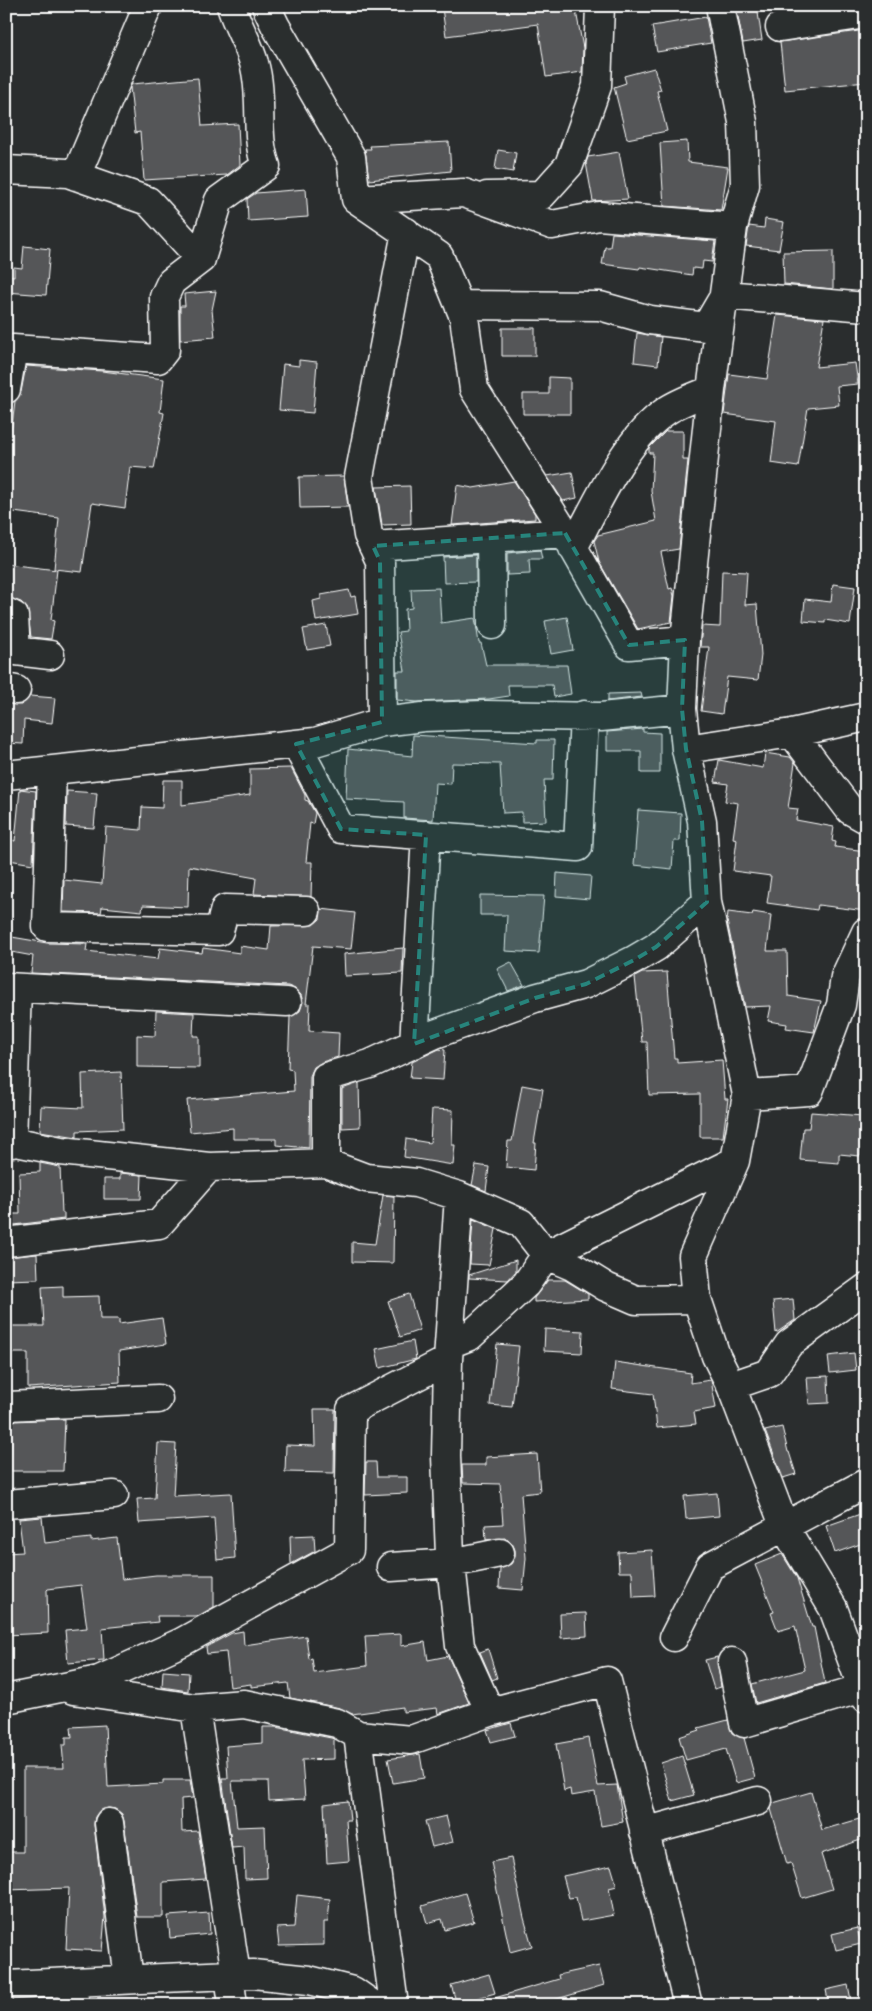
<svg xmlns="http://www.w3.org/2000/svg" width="872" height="2011" font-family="Dekko,sans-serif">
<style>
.building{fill:#555758;stroke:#fff}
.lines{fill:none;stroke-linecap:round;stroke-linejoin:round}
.minor-casing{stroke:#fff;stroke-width:31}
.minor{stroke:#2a2d2e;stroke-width:28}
.marked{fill:#27847c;fill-opacity:0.2;stroke:#27847c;stroke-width:4;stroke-dasharray:10 6;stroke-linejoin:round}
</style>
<rect width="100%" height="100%" fill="#2a2d2e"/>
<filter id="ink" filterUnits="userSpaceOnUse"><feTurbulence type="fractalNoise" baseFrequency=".02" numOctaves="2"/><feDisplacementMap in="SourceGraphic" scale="10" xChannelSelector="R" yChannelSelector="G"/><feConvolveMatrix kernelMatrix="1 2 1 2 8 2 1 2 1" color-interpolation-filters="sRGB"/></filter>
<g filter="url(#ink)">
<path class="building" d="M 457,6 L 575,6 L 583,48 L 582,72 L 546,77 L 538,24 L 446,36 L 442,8 Z
M 736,6 L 757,6 L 762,40 L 743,43 Z
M 706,17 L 711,43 L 657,52 L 652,26 Z
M 866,30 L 866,82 L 785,90 L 780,42 Z
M 654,68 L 661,90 L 657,91 L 667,131 L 627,139 L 614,87 L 626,83 L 624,76 Z
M 198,78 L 202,126 L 238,124 L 240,165 L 227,175 L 144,180 L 140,132 L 135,133 L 130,87 L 132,84 Z
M 687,141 L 688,162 L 728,167 L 721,210 L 664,206 L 660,143 Z
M 449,142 L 451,171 L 369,180 L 365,149 L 371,149 L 370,146 Z
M 498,150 L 516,153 L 513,172 L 495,169 Z
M 619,152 L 628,199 L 593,201 L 586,163 L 588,157 Z
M 306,189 L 308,217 L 248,221 L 247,199 L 256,193 Z
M 765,219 L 784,222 L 779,250 L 746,246 L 749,226 L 764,228 Z
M 612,233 L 715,241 L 712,262 L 703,261 L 702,269 L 693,268 L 692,275 L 640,267 L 639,269 L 602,264 L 605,247 L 610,247 Z
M 24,246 L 50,249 L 46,295 L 6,292 L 6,275 L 14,276 L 14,267 L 22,268 Z
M 833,251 L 833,289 L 784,284 L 783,252 Z
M 216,291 L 212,310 L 215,337 L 180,340 L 180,306 L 185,306 L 184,294 Z
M 777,315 L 824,319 L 816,367 L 855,363 L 858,384 L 837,386 L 839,405 L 808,408 L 798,467 L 771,463 L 776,421 L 724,414 L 729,374 L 767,379 Z
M 502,328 L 535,328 L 535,356 L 502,356 Z
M 637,333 L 661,337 L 658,365 L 634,362 Z
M 299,360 L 317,362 L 313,413 L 279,410 L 283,364 L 299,366 Z
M 26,366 L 102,371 L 164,379 L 160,412 L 164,413 L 154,469 L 130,467 L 125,508 L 92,503 L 82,572 L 54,569 L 59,518 L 6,511 L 6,471 L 15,401 L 21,392 Z
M 549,377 L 570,378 L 570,414 L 523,414 L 523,394 L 549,394 Z
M 666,431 L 683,431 L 683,460 L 688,460 L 679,549 L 661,552 L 669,589 L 672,588 L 674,596 L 671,622 L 638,629 L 599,562 L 594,541 L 598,535 L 656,521 L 651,491 L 653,453 L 649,453 L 649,448 Z
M 572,472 L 577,498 L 563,501 L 547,476 Z
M 344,476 L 348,507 L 300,508 L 299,477 Z
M 514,481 L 535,514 L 535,519 L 452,525 L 457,485 L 473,488 Z
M 410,486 L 411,524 L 382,525 L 376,487 Z
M 540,550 L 542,559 L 529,559 L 530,574 L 507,575 L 507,553 Z
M 476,555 L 476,582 L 444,583 L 443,557 Z
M 6,564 L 57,570 L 51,620 L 54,621 L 51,639 L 31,637 L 27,608 L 21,602 L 6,597 Z
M 722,571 L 747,572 L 745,605 L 757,604 L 761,655 L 758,680 L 727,677 L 722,714 L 701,711 L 709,647 L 700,647 L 702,626 L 720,627 Z
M 833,584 L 855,587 L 850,624 L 825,620 L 825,623 L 803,621 L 805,599 L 831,602 Z
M 439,588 L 441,623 L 475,618 L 479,643 L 481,643 L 486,665 L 567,665 L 571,694 L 554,697 L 552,685 L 508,685 L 509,696 L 489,699 L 417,702 L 397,700 L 397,671 L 405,671 L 398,632 L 406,631 L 405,609 L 412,608 L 411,589 Z
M 349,590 L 351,597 L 355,596 L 358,614 L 316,621 L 313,601 L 321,599 L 321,595 Z
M 567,617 L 573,650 L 551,654 L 545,621 Z
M 326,625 L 330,646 L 307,650 L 303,629 Z
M 641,693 L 642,697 L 608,701 L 608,694 Z
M 30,696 L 55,698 L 52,723 L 24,720 L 23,744 L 6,743 L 6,704 L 21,705 Z
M 643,729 L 643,732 L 660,733 L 660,773 L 641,773 L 641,751 L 607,751 L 607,732 Z
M 413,735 L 537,743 L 537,740 L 554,740 L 553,780 L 544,780 L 546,821 L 522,822 L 522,812 L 503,813 L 500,764 L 452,763 L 451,784 L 435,783 L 433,820 L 404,818 L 404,802 L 346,799 L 348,749 L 412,756 Z
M 765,753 L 790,757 L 795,763 L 788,808 L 798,809 L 796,820 L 834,827 L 832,841 L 836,842 L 835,847 L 866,851 L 866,911 L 818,905 L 817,910 L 767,903 L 771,876 L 733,871 L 737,839 L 733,838 L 738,803 L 725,801 L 728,784 L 715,782 L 719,760 L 763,768 Z
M 291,768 L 305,795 L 305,800 L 308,801 L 315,813 L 313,824 L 310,823 L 306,862 L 312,862 L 311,897 L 254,894 L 256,878 L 189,866 L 188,907 L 143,905 L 142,911 L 102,907 L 101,913 L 63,912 L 64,880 L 102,884 L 106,827 L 141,830 L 142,807 L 162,808 L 163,780 L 182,780 L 182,805 L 250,795 L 250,769 Z
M 20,789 L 36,791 L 33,864 L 9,860 L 11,840 L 15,841 Z
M 67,791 L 97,793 L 94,828 L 66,826 Z
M 638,810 L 681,813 L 680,841 L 674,841 L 672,869 L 634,865 Z
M 557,873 L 591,876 L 589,899 L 556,896 Z
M 480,895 L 544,896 L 539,953 L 505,951 L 507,915 L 480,915 Z
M 321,909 L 355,913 L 351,949 L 313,946 L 306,1004 L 310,1004 L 309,1031 L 339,1033 L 338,1057 L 322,1062 L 314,1067 L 310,1076 L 309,1148 L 276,1145 L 276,1139 L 233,1139 L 233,1128 L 190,1132 L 187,1100 L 294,1091 L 293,1070 L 288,1069 L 290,1017 L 300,1011 L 303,1002 L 301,995 L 295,989 L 288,986 L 31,973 L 33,956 L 6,951 L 6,936 L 47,943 L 87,944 L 86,951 L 158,959 L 160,948 L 202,953 L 203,948 L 240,953 L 240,946 L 269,950 L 271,926 L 313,925 L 320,919 Z
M 728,912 L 752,915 L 753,912 L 771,915 L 767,951 L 787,951 L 788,996 L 821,1001 L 814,1032 L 786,1028 L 787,1024 L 768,1021 L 771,1006 L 745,1007 L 727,921 Z
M 403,948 L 402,973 L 345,976 L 344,954 Z
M 511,962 L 524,985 L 508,991 L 497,969 Z
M 667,972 L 674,1058 L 677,1058 L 677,1063 L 722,1060 L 725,1099 L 728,1099 L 723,1137 L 700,1137 L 700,1094 L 649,1095 L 647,1042 L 642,1042 L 635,977 L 642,973 Z
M 156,1011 L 194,1013 L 193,1036 L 199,1036 L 199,1068 L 137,1067 L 137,1035 L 155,1036 Z
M 439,1049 L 445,1050 L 443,1080 L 410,1078 L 412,1062 Z
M 121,1072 L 123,1129 L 77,1131 L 77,1137 L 40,1131 L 41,1106 L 83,1108 L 82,1074 Z
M 359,1083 L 360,1127 L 342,1128 L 342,1089 Z
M 522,1085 L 543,1089 L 534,1143 L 536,1143 L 534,1170 L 506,1167 L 508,1141 L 512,1141 Z
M 432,1109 L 453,1110 L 452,1145 L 455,1145 L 453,1165 L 404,1157 L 406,1139 L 430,1143 Z
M 811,1112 L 863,1116 L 860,1156 L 839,1154 L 839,1163 L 800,1160 L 803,1128 L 809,1128 Z
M 40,1163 L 60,1167 L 62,1213 L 64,1213 L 64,1219 L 6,1226 L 6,1214 L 20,1214 L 19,1173 L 40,1172 Z
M 476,1165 L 489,1167 L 486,1191 L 472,1185 Z
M 120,1173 L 142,1175 L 141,1199 L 104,1199 L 104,1179 L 120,1179 Z
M 383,1195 L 394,1196 L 393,1263 L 352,1262 L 352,1242 L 375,1244 Z
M 473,1219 L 496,1229 L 489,1265 L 470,1264 Z
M 37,1254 L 38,1279 L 6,1280 L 6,1257 Z
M 516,1260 L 516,1271 L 508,1280 L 469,1278 L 469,1275 Z
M 548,1280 L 565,1280 L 588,1294 L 588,1299 L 534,1302 L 534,1298 Z
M 63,1286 L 63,1297 L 99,1296 L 100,1319 L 119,1319 L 119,1324 L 162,1318 L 166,1344 L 119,1351 L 120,1382 L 28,1388 L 28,1353 L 6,1353 L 6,1326 L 44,1326 L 42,1287 Z
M 409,1294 L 420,1330 L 400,1337 L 388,1301 Z
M 793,1299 L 795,1320 L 776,1333 L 773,1301 Z
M 545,1329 L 583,1331 L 582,1353 L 544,1351 Z
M 413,1341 L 416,1359 L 380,1368 L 376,1349 Z
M 497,1344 L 519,1346 L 512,1407 L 490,1405 Z
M 854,1353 L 856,1370 L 830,1373 L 828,1356 Z
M 615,1362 L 691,1373 L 690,1383 L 711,1380 L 716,1408 L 694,1412 L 696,1424 L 657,1428 L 653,1394 L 612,1389 Z
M 828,1376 L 829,1403 L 809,1404 L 807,1377 Z
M 314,1409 L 335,1409 L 334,1473 L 285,1472 L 286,1445 L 315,1446 Z
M 65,1419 L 63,1471 L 10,1471 L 12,1421 Z
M 782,1427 L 788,1452 L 789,1452 L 796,1474 L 783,1478 L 765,1431 Z
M 158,1443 L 176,1444 L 173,1496 L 231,1493 L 235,1558 L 217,1560 L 214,1518 L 139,1523 L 137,1499 L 155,1498 Z
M 537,1454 L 540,1492 L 521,1494 L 526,1558 L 523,1590 L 499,1588 L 500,1569 L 511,1564 L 515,1557 L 515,1550 L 512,1543 L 505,1538 L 486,1540 L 485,1525 L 503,1524 L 500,1484 L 463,1483 L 462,1465 L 486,1465 L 486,1457 Z
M 366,1462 L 376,1462 L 377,1477 L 407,1477 L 407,1493 L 365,1495 Z
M 717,1493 L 719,1516 L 686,1519 L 684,1496 Z
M 866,1512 L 866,1542 L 835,1553 L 826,1526 Z
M 42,1517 L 45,1543 L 91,1538 L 91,1541 L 117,1538 L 122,1579 L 156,1575 L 214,1575 L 214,1607 L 198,1616 L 157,1616 L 158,1622 L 102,1628 L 104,1660 L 68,1663 L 65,1630 L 87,1628 L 81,1585 L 48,1589 L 47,1590 L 48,1633 L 6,1635 L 6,1553 L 23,1552 L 19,1519 Z
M 314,1535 L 315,1551 L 291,1564 L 290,1536 Z
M 652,1550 L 655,1596 L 633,1597 L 632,1572 L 619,1572 L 618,1552 Z
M 782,1554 L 797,1578 L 812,1627 L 814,1627 L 825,1683 L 756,1703 L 752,1684 L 805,1670 L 795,1626 L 778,1631 L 771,1613 L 774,1612 L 755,1565 Z
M 586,1613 L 587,1636 L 561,1638 L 560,1614 Z
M 243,1631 L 244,1645 L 306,1636 L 309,1659 L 312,1658 L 314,1673 L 367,1666 L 365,1636 L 401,1634 L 401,1646 L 425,1642 L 428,1660 L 448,1656 L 469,1703 L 438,1714 L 437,1708 L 403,1712 L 403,1707 L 352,1714 L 340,1708 L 290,1698 L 288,1683 L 251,1687 L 251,1684 L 230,1687 L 226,1652 L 207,1654 L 206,1647 L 232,1633 Z
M 488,1649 L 497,1678 L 492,1680 L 480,1652 Z
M 717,1657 L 721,1687 L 714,1689 L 705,1660 Z
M 163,1671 L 189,1673 L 188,1691 L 162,1687 Z
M 728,1720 L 732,1733 L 744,1738 L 755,1778 L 736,1783 L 726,1749 L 686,1760 L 679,1737 L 700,1730 L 698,1728 Z
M 511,1723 L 515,1736 L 491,1742 L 487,1730 Z
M 105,1725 L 108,1787 L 163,1784 L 163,1780 L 190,1780 L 193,1798 L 181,1799 L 182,1832 L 198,1831 L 206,1879 L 163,1882 L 163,1917 L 137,1917 L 124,1821 L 122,1814 L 115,1809 L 108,1808 L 100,1810 L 95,1817 L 94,1825 L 105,1917 L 102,1951 L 66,1949 L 69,1888 L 6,1890 L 6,1852 L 23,1852 L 23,1768 L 64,1768 L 62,1745 L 66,1745 L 66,1737 L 72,1737 L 71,1727 Z
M 263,1727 L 276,1727 L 331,1738 L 334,1739 L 334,1759 L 302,1760 L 305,1799 L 269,1801 L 268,1781 L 232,1781 L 237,1827 L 265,1826 L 267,1878 L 245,1879 L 244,1847 L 232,1848 L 222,1778 L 228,1778 L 226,1746 L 263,1743 Z
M 589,1738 L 598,1786 L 617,1785 L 623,1822 L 601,1826 L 595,1792 L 571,1796 L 570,1789 L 564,1791 L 556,1744 Z
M 420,1754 L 424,1778 L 393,1783 L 388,1759 Z
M 682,1756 L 694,1795 L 672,1801 L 661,1763 Z
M 811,1792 L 822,1830 L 866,1817 L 866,1838 L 821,1854 L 832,1889 L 802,1898 L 791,1863 L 787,1864 L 771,1809 L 773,1803 Z
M 348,1801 L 350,1820 L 346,1820 L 349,1861 L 327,1863 L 324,1804 Z
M 446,1816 L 453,1842 L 432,1847 L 425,1821 Z
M 511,1858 L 524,1918 L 532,1946 L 510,1952 L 491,1862 Z
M 611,1866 L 617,1886 L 609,1888 L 614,1915 L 581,1921 L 576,1897 L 569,1898 L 563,1876 Z
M 465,1893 L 474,1922 L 445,1930 L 442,1919 L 427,1923 L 422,1906 Z
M 297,1895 L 330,1899 L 328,1922 L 324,1922 L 324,1945 L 279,1946 L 277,1928 L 294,1927 Z
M 209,1913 L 210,1934 L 170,1938 L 168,1916 Z
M 857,1928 L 861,1944 L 836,1950 L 832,1934 Z
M 599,1966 L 604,1985 L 537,2005 L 488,2005 L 488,2000 L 559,1979 L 558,1975 Z
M 489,1974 L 495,1993 L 457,2004 L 451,1985 Z
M 848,1985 L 852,2005 L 829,2005 L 826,1990 Z"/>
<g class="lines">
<g class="minor-casing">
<path id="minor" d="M 266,6 L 275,25 L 351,157 L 356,199 L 439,256 L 464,317 L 474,389 L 565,533 L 629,645 L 685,640
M 720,6 L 743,122 L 745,185 L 733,227 L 711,390 L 685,640 L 682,709 L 686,749 L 702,821 L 707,902 L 747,1095 L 735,1161 L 693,1256 L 697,1299 L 716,1356 L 731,1386 L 785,1528 L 833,1608 L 866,1698
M 780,27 L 866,14
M 6,170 L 68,173 L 148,201 L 201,259
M 76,176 L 148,6
M 487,196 L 542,195 L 569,165 L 597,86 L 600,6
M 356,199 L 464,193 L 552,225 L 599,216 L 733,227
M 725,295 L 866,307
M 459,305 L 600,306 L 650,320 L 706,327 L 723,298
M 6,389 L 13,349 L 158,359 L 165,350 L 164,297 L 171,282 L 201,259 L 219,200 L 266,166 C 254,134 264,97 254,63 C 249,44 237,26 231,6
M 491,538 L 492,625
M 373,546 L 565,533
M 573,548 C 597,504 624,440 666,411 C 679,402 697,396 711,390
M 6,612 L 14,616 L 16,651 L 50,655
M 6,688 L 16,690
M 382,722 L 380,561 L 368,535 L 359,477 L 406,232
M 792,733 L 866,717
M 296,744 L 341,829 L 578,847 L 584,715
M 686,749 L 792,733 L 850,810 L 866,819
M 52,771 L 47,927 L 219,931 L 225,909 L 306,911
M 6,775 L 315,742 L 382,722 L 423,717 L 485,715 L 601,717 L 682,709
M 6,987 L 287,1002
M 414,1044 L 426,835
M 747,1095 L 809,1091 L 841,1005 L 845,977 L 866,932
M 6,1140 L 61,1151 L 209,1167 L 326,1163 L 366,1178 L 416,1183 L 459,1196 L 448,1360 L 351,1410 L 349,1550 L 182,1642 L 99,1680 L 6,1699
M 12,1143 L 17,988
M 326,1163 L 326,1077 L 370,1064 L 435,1034 L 535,998 L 586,984 L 634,960 L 656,947 L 707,902
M 459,1196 L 521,1223 L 546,1255 L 572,1266 L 606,1287 L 636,1300 L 697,1299
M 6,1242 L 159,1224 L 209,1167
M 449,1344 L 470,1336 L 526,1284 L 546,1255 L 735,1161
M 448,1360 L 446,1456 L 450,1555 L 460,1646 L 490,1712
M 731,1386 L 769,1373 L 789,1344 L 866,1288
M 8,1406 L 158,1399
M 6,1504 L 114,1495
M 391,1567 L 451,1563 L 500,1553
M 674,1637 L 710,1566 L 866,1483
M 732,1662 L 744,1723 L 863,1688
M 73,1690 L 195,1708 L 244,1704 L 337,1723 L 358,1735 L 411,1740 L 490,1712 L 607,1681 L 688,2005
M 195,1708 L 236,1974
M 358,1735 L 394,2005
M 109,1823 L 129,1979
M 644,1832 L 758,1801
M 229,1975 L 233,2005
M 71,1982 L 75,2005
M 6,1985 L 253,1974 L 309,1980 L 353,1991 L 373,2005"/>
</g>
<use href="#minor" class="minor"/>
</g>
</g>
<path class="marked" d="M 565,533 L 629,645 L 685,640 L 682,709 L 686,749 L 702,821 L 707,902 L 656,947 L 634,960 L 586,984 L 535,998 L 414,1044 L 426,835 L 341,829 L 296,744 L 382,722 L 380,561 L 373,546 Z"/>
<rect width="872" height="2011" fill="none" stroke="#2a2d2e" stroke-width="25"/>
<rect x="12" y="12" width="847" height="1986" fill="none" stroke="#fff" stroke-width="2" filter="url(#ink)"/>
</svg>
